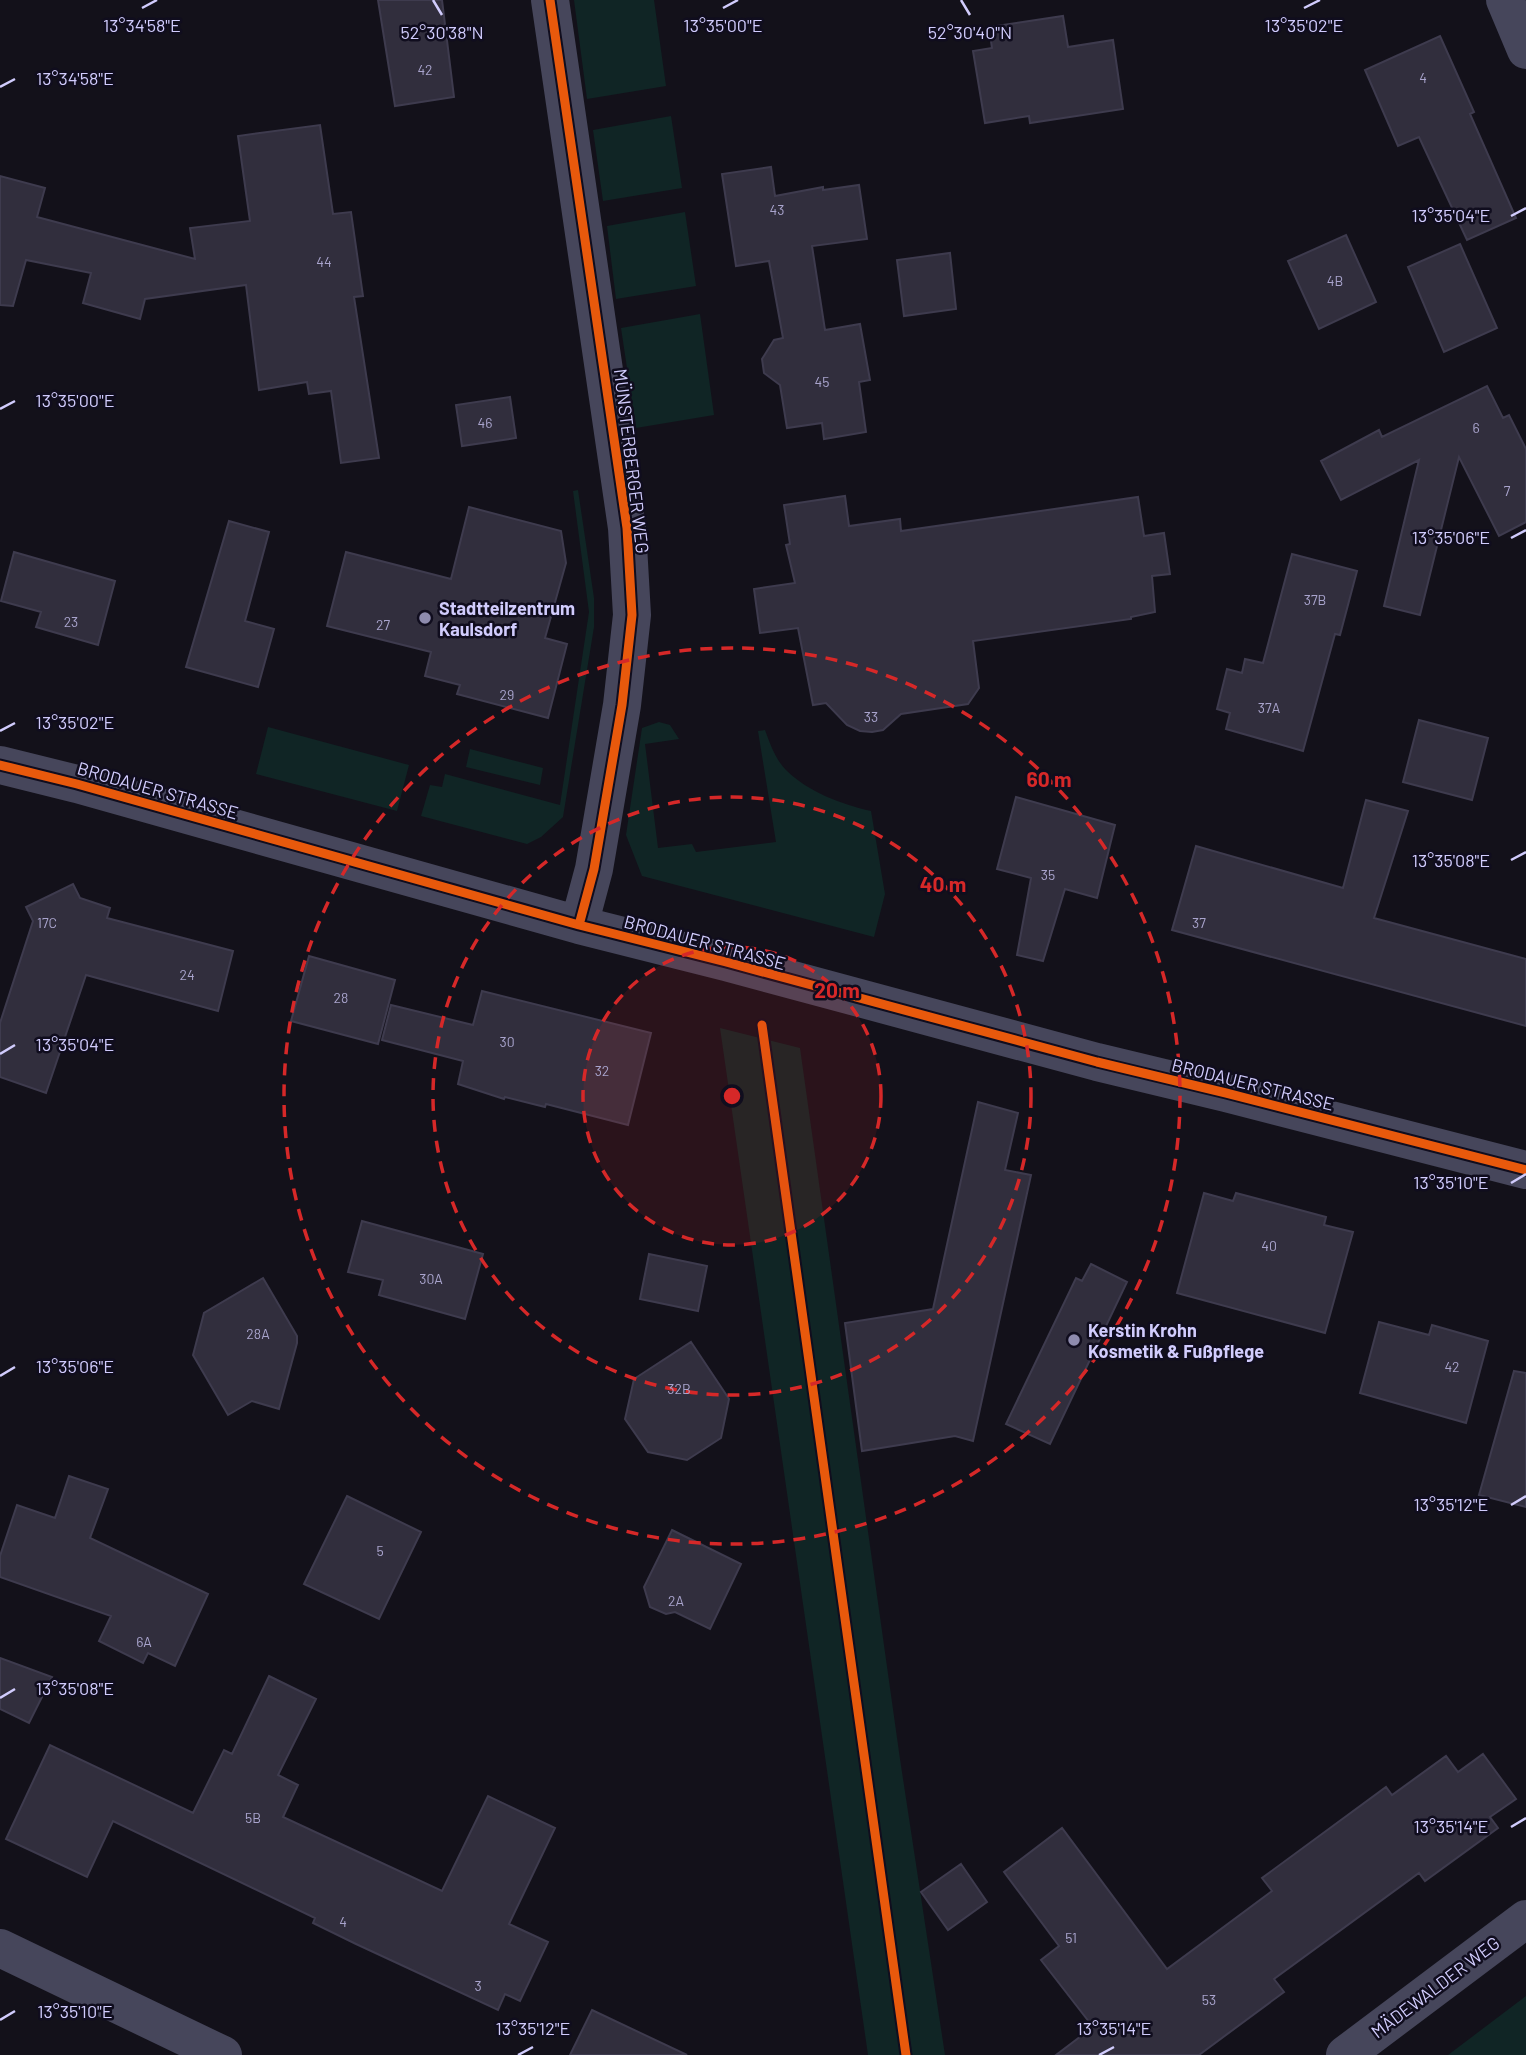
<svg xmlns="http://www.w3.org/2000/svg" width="1526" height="2055" font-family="Barlow,sans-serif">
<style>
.green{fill:#102525}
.building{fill:#312e3d;stroke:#3e3b4e;stroke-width:2}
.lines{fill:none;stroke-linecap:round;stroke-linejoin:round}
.minor{stroke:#46465b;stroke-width:38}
.cycleway-casing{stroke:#100d1e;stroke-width:13}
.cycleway{stroke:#e8590c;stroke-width:9}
.ticks{fill:none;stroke:#d1ccfd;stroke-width:2.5}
.ring{fill:none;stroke:#d62828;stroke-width:3.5;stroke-dasharray:12 9}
.poi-dot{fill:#8e8bae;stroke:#100d1e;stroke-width:2.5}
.labels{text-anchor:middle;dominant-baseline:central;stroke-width:5;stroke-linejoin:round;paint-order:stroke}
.number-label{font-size:14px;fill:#a9a4cd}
.street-label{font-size:18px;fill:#d1ccfd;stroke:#100d1e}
.poi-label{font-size:18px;font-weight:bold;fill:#d1ccfd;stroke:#100d1e;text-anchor:start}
.ticks-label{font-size:18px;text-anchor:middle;fill:#d1ccfd;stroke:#100d1e;stroke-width:5;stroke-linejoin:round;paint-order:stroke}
.centre{fill:#d62828;stroke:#100d1e;stroke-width:3.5}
.ring-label{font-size:21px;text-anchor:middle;font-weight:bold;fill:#d62828;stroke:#100d1e;stroke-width:5;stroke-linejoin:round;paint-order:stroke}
</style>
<rect width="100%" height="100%" fill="#13111a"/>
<path class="green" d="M 574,0 L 654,0 L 666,86 L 587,99 Z
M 671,116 L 682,188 L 603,201 L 593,130 Z
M 685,212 L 696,286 L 616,299 L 607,226 Z
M 700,314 L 714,415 L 636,428 L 621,328 Z
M 578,490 L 594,598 L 594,627 L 563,817 L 541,837 L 527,844 L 421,816 L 430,785 L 442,787 L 445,774 L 560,805 L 589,612 L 573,491 Z
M 659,722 L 670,725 L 679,739 L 645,744 L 658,848 L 692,844 L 696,852 L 776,842 L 758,731 L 765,730 C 770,744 776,760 786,770 C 808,792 841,804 871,811 L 885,894 L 874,937 L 642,876 L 626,835 L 642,728 Z
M 268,727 L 409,765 L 397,811 L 256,774 Z
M 470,749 L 543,768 L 540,785 L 466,767 Z
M 720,1028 L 800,1048 L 900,1759 L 945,2055 L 868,2055 Z
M 1526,1996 L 1526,2055 L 1448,2055 Z"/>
<path class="building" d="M 378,0 L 442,0 L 454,97 L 395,106 Z
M 1063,16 L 1068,47 L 1113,40 L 1123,109 L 1030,123 L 1029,116 L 985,123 L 973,51 L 992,48 L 989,27 Z
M 1440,36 L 1474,112 L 1470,114 L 1516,218 L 1467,240 L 1419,137 L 1398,146 L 1365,70 Z
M 320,125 L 333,214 L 351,212 L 363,296 L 354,297 L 379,458 L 341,463 L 331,391 L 309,394 L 307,382 L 259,390 L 246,285 L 145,299 L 140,319 L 83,303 L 91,273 L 26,260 L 13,306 L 0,305 L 0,176 L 45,188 L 37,217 L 195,259 L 190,228 L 250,221 L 238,136 Z
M 771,167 L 775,196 L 823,187 L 823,190 L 859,185 L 867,239 L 812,246 L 825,330 L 860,324 L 870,380 L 859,382 L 866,432 L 824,439 L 822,423 L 787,428 L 780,385 L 764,373 L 762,359 L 774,340 L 783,338 L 769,261 L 736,266 L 722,174 Z
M 1346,235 L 1376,302 L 1319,329 L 1288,261 Z
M 1460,244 L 1497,328 L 1444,352 L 1408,267 Z
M 950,253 L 956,309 L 904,316 L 897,260 Z
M 1487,386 L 1503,418 L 1509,415 L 1526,449 L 1526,522 L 1499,536 L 1459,457 L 1420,615 L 1384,606 L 1419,460 L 1341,500 L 1321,461 L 1379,430 L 1382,437 Z
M 510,397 L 516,438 L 462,446 L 456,405 Z
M 845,496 L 849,526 L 900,519 L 901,531 L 1138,497 L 1144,536 L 1164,533 L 1170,574 L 1152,576 L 1155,612 L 1131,617 L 1131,619 L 973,641 L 979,688 L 968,704 L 901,714 L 883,730 L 872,732 L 860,731 L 847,725 L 826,703 L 813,705 L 798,628 L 760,633 L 754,589 L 795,583 L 786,545 L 790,544 L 784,505 Z
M 469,507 L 561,531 L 566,563 L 545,638 L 567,644 L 548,718 L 457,694 L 460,685 L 425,676 L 431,652 L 327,626 L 346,552 L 451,579 Z
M 229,521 L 269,532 L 245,621 L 274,629 L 258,687 L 186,667 Z
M 14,552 L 115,581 L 98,645 L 36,627 L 41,612 L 1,601 Z
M 1292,554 L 1357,571 L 1340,635 L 1335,634 L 1303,751 L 1226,729 L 1230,713 L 1217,709 L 1227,669 L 1242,673 L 1245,659 L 1263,663 Z
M 1419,720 L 1488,738 L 1472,800 L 1403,782 Z
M 1016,797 L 1115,825 L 1097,898 L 1065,889 L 1043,961 L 1017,955 L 1031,878 L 997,869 Z
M 1366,800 L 1408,811 L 1374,918 L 1526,959 L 1526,1026 L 1172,930 L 1196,846 L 1343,888 Z
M 73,884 L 80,898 L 110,908 L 107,918 L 233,951 L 218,1011 L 86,975 L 46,1093 L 0,1077 L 0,1023 L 33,921 L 26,907 Z
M 309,956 L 395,980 L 378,1044 L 291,1021 Z
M 482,991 L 651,1033 L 628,1125 L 546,1104 L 545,1107 L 505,1097 L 504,1099 L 458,1084 L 463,1061 L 382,1040 L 391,1005 L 473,1025 Z
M 978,1102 L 1018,1113 L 1005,1170 L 1031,1175 L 973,1441 L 955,1436 L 862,1451 L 845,1323 L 933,1309 Z
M 1204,1193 L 1233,1201 L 1236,1193 L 1270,1202 L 1326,1217 L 1324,1225 L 1353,1232 L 1325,1333 L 1177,1293 Z
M 362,1221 L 483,1254 L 465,1319 L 379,1295 L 383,1280 L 348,1272 Z
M 649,1254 L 707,1266 L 698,1311 L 640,1299 Z
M 1091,1264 L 1127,1282 L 1050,1444 L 1006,1424 L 1076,1278 L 1082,1281 Z
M 263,1278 L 297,1336 L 297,1343 L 279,1409 L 252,1401 L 228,1415 L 193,1355 L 204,1313 Z
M 1379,1322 L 1429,1335 L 1432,1325 L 1488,1341 L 1466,1423 L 1360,1393 Z
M 691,1342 L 729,1399 L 721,1438 L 687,1460 L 648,1452 L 625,1419 L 634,1379 Z
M 1514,1371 L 1526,1373 L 1526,1507 L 1479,1495 Z
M 69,1476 L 108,1489 L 90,1538 L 208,1594 L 175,1666 L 148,1653 L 143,1663 L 99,1641 L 111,1616 L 0,1577 L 0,1556 L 17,1505 L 55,1518 Z
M 347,1496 L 421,1532 L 379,1619 L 304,1584 Z
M 672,1530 L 741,1564 L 710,1629 L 675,1612 L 666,1614 L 650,1607 L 644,1587 Z
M 0,1658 L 52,1677 L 29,1723 L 0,1709 Z
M 269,1676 L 316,1699 L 278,1775 L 298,1785 L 283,1817 L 442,1891 L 488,1796 L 555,1828 L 509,1924 L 548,1942 L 520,2001 L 505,1994 L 498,2010 L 356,1944 L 313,1923 L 315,1918 L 113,1821 L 87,1877 L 6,1839 L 50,1745 L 193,1813 L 224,1750 L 232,1754 Z
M 1483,1754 L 1516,1799 L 1490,1817 L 1498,1828 L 1425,1881 L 1419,1873 L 1274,1979 L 1284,1992 L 1199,2055 L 1056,2055 L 1093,2027 L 1041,1960 L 1059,1946 L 1004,1872 L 1062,1828 L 1167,1969 L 1272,1891 L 1262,1878 L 1386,1787 L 1392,1795 L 1446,1756 L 1458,1772 Z
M 961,1864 L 987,1902 L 948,1930 L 921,1892 Z
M 592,2010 L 687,2055 L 570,2055 Z"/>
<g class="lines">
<path class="minor" d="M 550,0 L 627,528 L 632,615 L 622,705 L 594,869 L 579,925
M 1505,0 L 1526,50
M 0,765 L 77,784 L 579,925 L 726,962 L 1097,1062 L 1226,1093 L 1526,1170
M 0,1948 L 223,2055
M 1345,2055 L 1526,1919"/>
<g class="cycleway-casing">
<path id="cycleway" d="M 550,0 L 627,528 L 632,615 L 622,705 L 594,869 L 579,925
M 0,765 L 77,784 L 579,925 L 726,962 L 1097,1062 L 1226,1093 L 1526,1170
M 762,1025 L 906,2055"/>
</g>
<use href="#cycleway" class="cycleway"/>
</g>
<path class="ticks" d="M 433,0 L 442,15M 961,0 L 970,15M 142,8 L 157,0M 723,8 L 738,0M 1304,8 L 1320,0M 0,87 L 15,79M 1511,216 L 1526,208M 0,409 L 15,401M 1511,538 L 1526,530M 0,731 L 15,723M 1511,860 L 1526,852M 0,1054 L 15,1045M 1511,1183 L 1526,1174M 0,1376 L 15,1367M 1511,1505 L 1526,1496M 0,1698 L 15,1689M 1511,1827 L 1526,1818M 0,2020 L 15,2011M 518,2055 L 533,2047M 1099,2055 L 1114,2047"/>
<circle cx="732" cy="1096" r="149" fill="#d62828" fill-opacity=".12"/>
<g class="ring">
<circle cx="732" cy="1096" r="149"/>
<circle cx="732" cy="1096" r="299"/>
<circle cx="732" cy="1096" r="448"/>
</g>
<g class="poi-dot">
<circle cx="425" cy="618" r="7"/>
<circle cx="1074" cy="1340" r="7"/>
</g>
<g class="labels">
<g class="number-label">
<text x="425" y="69">42</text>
<text x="1423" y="77">4</text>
<text x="777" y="209">43</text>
<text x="324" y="261">44</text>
<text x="1335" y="280">4B</text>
<text x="822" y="381">45</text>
<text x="485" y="422">46</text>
<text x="1476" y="427">6</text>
<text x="1507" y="490">7</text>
<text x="1315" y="599">37B</text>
<text x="71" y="621">23</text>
<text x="383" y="624">27</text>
<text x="507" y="694">29</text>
<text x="1269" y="707">37A</text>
<text x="871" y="716">33</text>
<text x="1048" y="874">35</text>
<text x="47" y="922">17C</text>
<text x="1199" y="922">37</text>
<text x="187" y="974">24</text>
<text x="341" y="997">28</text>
<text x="507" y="1041">30</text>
<text x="602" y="1070">32</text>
<text x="1269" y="1245">40</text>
<text x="431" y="1278">30A</text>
<text x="258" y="1333">28A</text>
<text x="1452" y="1366">42</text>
<text x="679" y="1388">32B</text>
<text x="380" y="1550">5</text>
<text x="676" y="1600">2A</text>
<text x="144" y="1641">6A</text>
<text x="253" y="1817">5B</text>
<text x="343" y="1921">4</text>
<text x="1071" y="1937">51</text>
<text x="478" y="1985">3</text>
<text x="1209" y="1999">53</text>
</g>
<g class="street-label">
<text transform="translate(632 461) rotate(83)">MÜNSTERBERGER WEG</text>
<text transform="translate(158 790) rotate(16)">BRODAUER STRASSE</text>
<text transform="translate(705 942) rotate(15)">BRODAUER STRASSE</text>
<text transform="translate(1253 1084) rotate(14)">BRODAUER STRASSE</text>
<text transform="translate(1435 1987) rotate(-37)">MÄDEWALDER WEG</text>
</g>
<g class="poi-label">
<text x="439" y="608">Stadtteilzentrum<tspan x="439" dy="21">Kaulsdorf</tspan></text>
<text x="1088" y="1330">Kerstin Krohn<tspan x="1088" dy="21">Kosmetik &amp; Fußpflege</tspan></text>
</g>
</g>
<g class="ticks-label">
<text x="142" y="32">13°34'58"E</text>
<text x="723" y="32">13°35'00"E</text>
<text x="1304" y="32">13°35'02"E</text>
<text x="442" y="39">52°30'38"N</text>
<text x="970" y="39">52°30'40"N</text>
<text x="75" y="85">13°34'58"E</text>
<text x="1451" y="222">13°35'04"E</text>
<text x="75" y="407">13°35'00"E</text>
<text x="1451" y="544">13°35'06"E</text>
<text x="75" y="729">13°35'02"E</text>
<text x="1451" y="867">13°35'08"E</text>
<text x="75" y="1051">13°35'04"E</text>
<text x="1451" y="1189">13°35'10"E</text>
<text x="75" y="1373">13°35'06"E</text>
<text x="1451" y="1511">13°35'12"E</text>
<text x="75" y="1695">13°35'08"E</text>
<text x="1451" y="1833">13°35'14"E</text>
<text x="75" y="2018">13°35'10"E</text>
<text x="533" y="2035">13°35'12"E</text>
<text x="1114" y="2035">13°35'14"E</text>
</g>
<circle cx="732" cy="1096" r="10" class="centre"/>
<g class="ring-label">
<text x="1049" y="787">60 m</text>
<text x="943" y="892">40 m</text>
<text x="837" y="998">20 m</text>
</g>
</svg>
